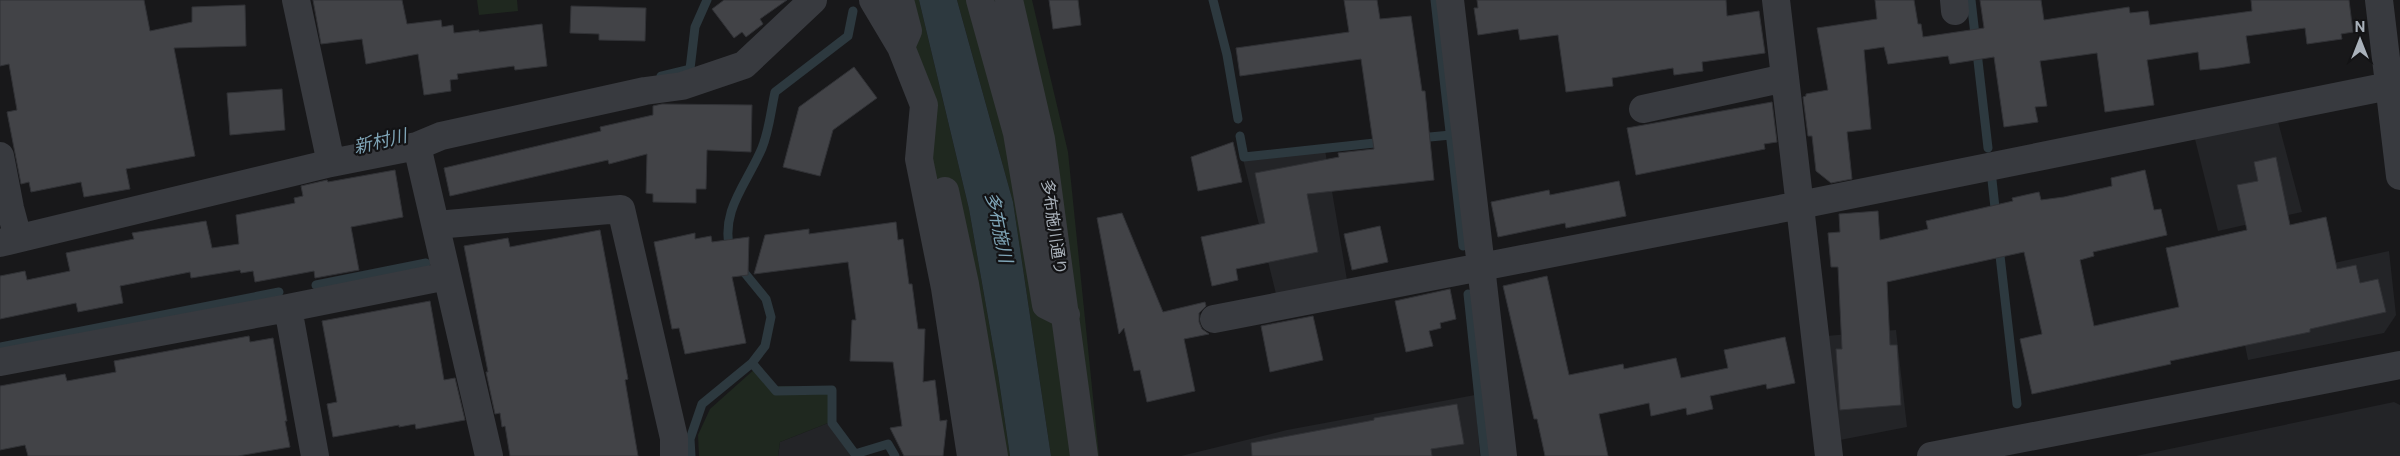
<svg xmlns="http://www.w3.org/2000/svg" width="2400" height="456" font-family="'Public Sans','Noto Sans JP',sans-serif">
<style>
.built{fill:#232427}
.green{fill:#1f281f}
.water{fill:#2d393f}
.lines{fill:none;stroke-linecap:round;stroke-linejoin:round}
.stream{stroke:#2d393f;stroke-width:9}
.building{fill:#424347;stroke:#313236}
.minor{stroke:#383a3f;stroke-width:28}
.labels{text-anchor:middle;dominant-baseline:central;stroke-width:4.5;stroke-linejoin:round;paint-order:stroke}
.street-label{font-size:16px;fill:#a9b1ba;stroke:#131315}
.water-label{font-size:18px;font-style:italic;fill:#7fa5b7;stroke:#131315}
</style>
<rect width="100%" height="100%" fill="#18181a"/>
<path class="built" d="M 2277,118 L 2302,212 L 2218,231 L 2194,135 Z
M 1325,150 L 1347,280 L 1276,294 L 1243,159 Z
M 2389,251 L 2396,315 L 2384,333 L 2248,360 L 2236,300 L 2279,275 Z
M 1896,330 L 1907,427 L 1840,440 L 1826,336 Z
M 1475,395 L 1480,456 L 1181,456 L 1287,430 Z
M 2394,402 L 2400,405 L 2400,456 L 2136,456 Z
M 828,423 L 851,456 L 778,456 L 780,442 Z"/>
<path class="green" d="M 477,0 L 517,0 L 518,11 L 479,15 Z
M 882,0 L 919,0 L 969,209 L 998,374 L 1010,456 L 984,456 L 956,283 Z
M 957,0 L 1032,0 L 1068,152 L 1099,456 L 1051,456 L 1013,202 Z
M 757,367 L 776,386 L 829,386 L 828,423 L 780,442 L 778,456 L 699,456 L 698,435 L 710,409 Z"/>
<path class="water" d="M 919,0 L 957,0 L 1013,202 L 1051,456 L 1010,456 L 998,374 L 969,209 Z"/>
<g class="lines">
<path class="stream" d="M 1213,0 L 1227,55 L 1238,119
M 1435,0 L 1463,246
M 1971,0 L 1988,148
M 661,76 L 690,69 L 695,27 L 707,0
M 1240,136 L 1244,157 L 1384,142
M 1419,138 L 1451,135
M 1992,180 L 1996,217
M 1999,247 L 2017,404
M 730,251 C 720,210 747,184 762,148 C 769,131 771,110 775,92 L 848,36 L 853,11
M 316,285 L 426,263
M 1468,294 L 1485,456
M 0,347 L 279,292
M 752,363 L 776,391 L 832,390 L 832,423 L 855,454 L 888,444 L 895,456
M 691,456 L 690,439 L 702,404 L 752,363 L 765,346 L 771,317 L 766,299 L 739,266"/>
</g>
<path class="building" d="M 0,0 L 144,0 L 150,31 L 192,22 L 192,7 L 245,5 L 246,46 L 174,48 L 195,156 L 126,169 L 130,189 L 84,197 L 81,182 L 31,192 L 29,182 L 21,184 L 7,112 L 17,110 L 9,64 L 0,66 Z
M 313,0 L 402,0 L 407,24 L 441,20 L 442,27 L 453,25 L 454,33 L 479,30 L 479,32 L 542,24 L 547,66 L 515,70 L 514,66 L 457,74 L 458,79 L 450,80 L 451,91 L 424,95 L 418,54 L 366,64 L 362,39 L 321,44 Z
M 724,0 L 787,0 L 760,19 L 763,24 L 746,37 L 742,32 L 734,38 L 712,9 Z
M 1049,0 L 1078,0 L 1081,25 L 1053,29 Z
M 1344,0 L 1377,0 L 1380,19 L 1411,16 L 1422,91 L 1425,91 L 1434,180 L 1307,194 L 1318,252 L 1236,269 L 1238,280 L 1212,286 L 1201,237 L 1265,223 L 1255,173 L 1339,157 L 1338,153 L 1374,149 L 1361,59 L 1240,76 L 1236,48 L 1349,32 Z
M 1477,0 L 1726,0 L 1727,16 L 1759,11 L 1765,53 L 1702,62 L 1703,71 L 1674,75 L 1673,68 L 1612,78 L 1613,86 L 1566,92 L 1558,35 L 1520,40 L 1518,29 L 1478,35 L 1474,8 L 1478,8 Z
M 1875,0 L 1914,0 L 1918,24 L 1921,24 L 1923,37 L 1984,28 L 1980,0 L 2041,0 L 2044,20 L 2129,7 L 2130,13 L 2148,11 L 2150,25 L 2252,11 L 2251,0 L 2349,0 L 2353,32 L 2341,34 L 2342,39 L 2307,44 L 2305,28 L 2246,36 L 2250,63 L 2219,68 L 2200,70 L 2198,52 L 2147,60 L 2154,105 L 2105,112 L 2097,53 L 2040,61 L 2047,106 L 2035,107 L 2038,122 L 2004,127 L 1994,57 L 1950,64 L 1948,56 L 1888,64 L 1884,47 L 1864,50 L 1871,129 L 1847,132 L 1852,179 L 1831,183 L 1816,171 L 1812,136 L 1808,136 L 1803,97 L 1806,96 L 1806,94 L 1828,90 L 1817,28 L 1877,19 Z
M 571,6 L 646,8 L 645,41 L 599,40 L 599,34 L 570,33 Z
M 854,67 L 877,98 L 833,130 L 820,176 L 783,167 L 799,107 Z
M 282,89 L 285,130 L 230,135 L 227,93 Z
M 1772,102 L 1777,142 L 1764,144 L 1765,149 L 1636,175 L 1627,128 Z
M 662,104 L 752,105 L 751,152 L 707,150 L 706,189 L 696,189 L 696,203 L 653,202 L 653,194 L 646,193 L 647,154 L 609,164 L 608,160 L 450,196 L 444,168 L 601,131 L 600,127 L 653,115 L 653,106 Z
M 1233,142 L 1242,182 L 1198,191 L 1191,157 Z
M 2276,157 L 2290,225 L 2326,217 L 2337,269 L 2356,265 L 2360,283 L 2378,279 L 2386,312 L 2310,329 L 2310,332 L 2170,361 L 2171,364 L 2032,394 L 2020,339 L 2042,334 L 2024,252 L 1887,282 L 1890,345 L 1897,345 L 1901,405 L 1840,410 L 1836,349 L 1842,349 L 1838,267 L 1831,267 L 1828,233 L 1840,232 L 1839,214 L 1878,211 L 1880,240 L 1928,229 L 1926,221 L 2013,201 L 2012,198 L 2039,192 L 2041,200 L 2064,197 L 2112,186 L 2111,178 L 2145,170 L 2154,210 L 2161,209 L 2167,235 L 2093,252 L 2094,256 L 2080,260 L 2094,326 L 2179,307 L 2166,248 L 2247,230 L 2237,185 L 2258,181 L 2254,162 Z
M 395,170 L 403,217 L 351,227 L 359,270 L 315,278 L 314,271 L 255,282 L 253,271 L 241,273 L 240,270 L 191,278 L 190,272 L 120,286 L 123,303 L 78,312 L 76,303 L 0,319 L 0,276 L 25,271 L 27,280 L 70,271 L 66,253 L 134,239 L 132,233 L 206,221 L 212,248 L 239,244 L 236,215 L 295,203 L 294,198 L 303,196 L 301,186 L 327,180 L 328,182 Z
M 1619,181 L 1626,216 L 1566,228 L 1565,223 L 1498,237 L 1491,202 L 1549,190 L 1550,195 Z
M 1122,213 L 1163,312 L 1205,302 L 1206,306 L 1199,313 L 1199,322 L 1202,329 L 1209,334 L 1184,339 L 1195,391 L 1147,402 L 1140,370 L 1134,371 L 1124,328 L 1119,334 L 1097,218 Z
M 896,222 L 898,240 L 903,239 L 909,284 L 912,284 L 918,329 L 925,329 L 923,382 L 935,380 L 940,421 L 947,420 L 943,456 L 904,456 L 890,428 L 902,426 L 893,362 L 850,361 L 852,320 L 856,320 L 848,262 L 754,274 L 765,235 L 809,229 L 809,234 Z
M 1380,226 L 1388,262 L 1352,270 L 1344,234 Z
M 600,230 L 628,379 L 625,380 L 638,456 L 510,456 L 505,426 L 502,427 L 500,413 L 495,414 L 486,372 L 488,372 L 464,246 L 508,238 L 510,247 Z
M 695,233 L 695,239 L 711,236 L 712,242 L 749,237 L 748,275 L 732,277 L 746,343 L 685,354 L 679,328 L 672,329 L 654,242 Z
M 1547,276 L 1569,375 L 1623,364 L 1624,369 L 1676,358 L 1681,378 L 1728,368 L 1724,350 L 1785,337 L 1795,383 L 1767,389 L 1766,384 L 1710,396 L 1713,409 L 1687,415 L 1686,408 L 1651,416 L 1649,403 L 1599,414 L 1608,456 L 1545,456 L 1537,419 L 1534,419 L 1503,286 Z
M 1450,289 L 1456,319 L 1440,323 L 1441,328 L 1429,331 L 1433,346 L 1406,352 L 1395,301 Z
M 430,301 L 444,380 L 455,378 L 465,420 L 416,429 L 415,424 L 399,427 L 399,425 L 333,437 L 327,404 L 337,402 L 322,321 Z
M 1313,316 L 1323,360 L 1270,372 L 1261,326 Z
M 249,336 L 250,342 L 273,338 L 287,421 L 285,421 L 290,447 L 238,456 L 28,456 L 25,445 L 0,450 L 0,386 L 65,374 L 67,381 L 116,372 L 114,361 Z
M 1457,404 L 1464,444 L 1431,449 L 1432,456 L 1252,456 L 1251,443 L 1374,420 L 1374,418 Z"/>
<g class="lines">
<path class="minor" d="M 296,0 L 331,163
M 873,0 L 901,47 L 924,105 L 919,159 L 945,288 L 971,456
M 900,0 L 908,31 L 901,47
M 980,0 L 1017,133 L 1046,305 L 1066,315
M 1009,0 L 1041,139 L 1084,456
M 1450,0 L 1503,456
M 1776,0 L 1829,456
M 1954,0 L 1955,11
M 2379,0 L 2400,176
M 1643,109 L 1785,78
M 417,146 L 489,456
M 0,156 L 10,208 L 18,238
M 945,191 L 965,284 L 994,456
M 436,225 L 621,209 L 674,438 L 674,456
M 0,243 L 331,163 L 417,146 L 441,136 L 645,91 L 682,86 L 744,65 L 813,0
M 288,308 L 315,456
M 1214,319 L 1800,205 L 2389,86
M 0,362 L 288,308 L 447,276
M 1931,456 L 2400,365"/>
</g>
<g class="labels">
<g class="street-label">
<text transform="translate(1054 227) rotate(82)">多布施川通り</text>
</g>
<g class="water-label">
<text transform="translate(380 141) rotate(-13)">新村川</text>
<text transform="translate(999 227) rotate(78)">多布施川</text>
</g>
</g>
<g transform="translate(2360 40)" stroke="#131315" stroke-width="4" paint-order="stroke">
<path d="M0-4L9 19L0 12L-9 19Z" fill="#a9b1ba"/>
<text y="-8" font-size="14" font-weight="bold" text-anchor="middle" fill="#a9b1ba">N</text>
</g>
</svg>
